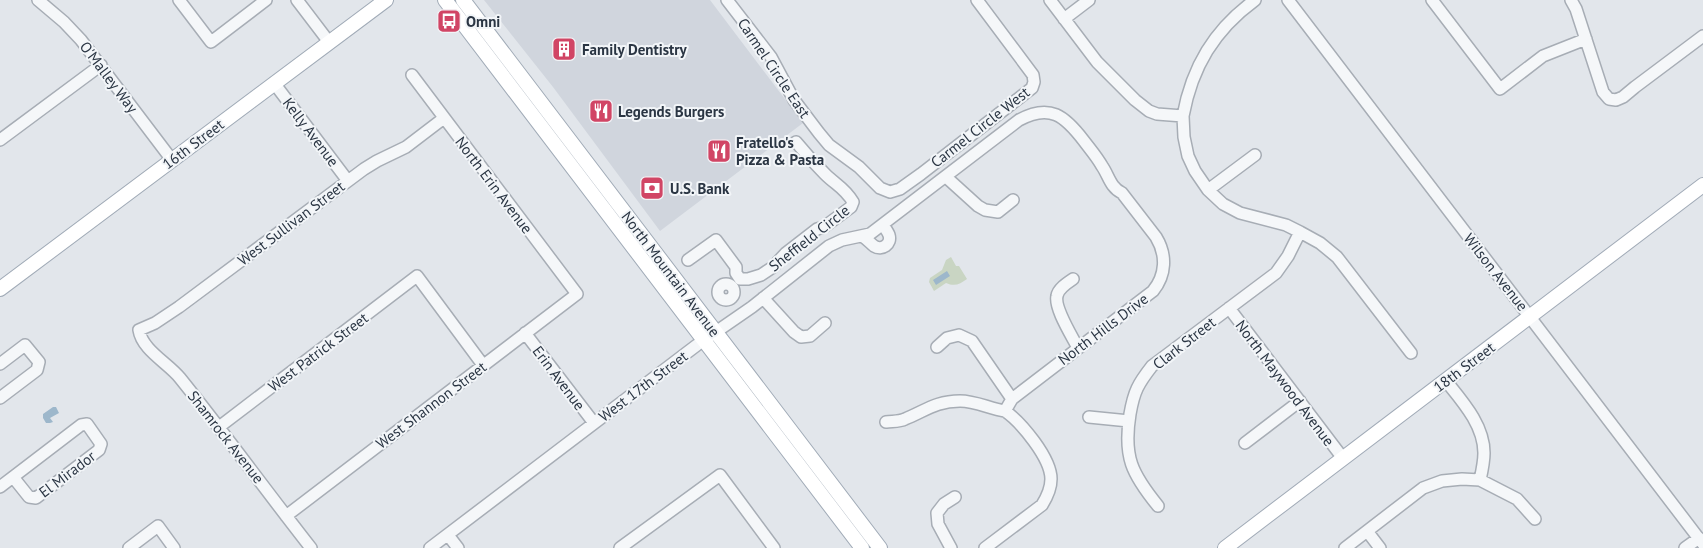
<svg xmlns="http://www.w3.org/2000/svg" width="1703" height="548" font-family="'PT Sans',sans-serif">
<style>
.built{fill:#d0d5dd}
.green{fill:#c9d5c3}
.water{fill:#9db7cb}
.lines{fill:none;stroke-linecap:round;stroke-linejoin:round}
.minor-casing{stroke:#a7adb5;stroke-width:14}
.major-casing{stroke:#a1abb7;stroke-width:16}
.minor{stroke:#f5f7f9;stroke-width:11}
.major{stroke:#fff;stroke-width:14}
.labels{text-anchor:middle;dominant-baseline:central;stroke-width:4;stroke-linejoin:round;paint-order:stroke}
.poi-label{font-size:15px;font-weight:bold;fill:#2a3543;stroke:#f2f5f8;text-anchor:start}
.street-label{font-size:15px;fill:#2a3543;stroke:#f2f5f8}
</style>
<rect width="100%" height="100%" fill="#e2e6eb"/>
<path class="built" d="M 484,0 L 710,0 L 803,123 L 660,231 L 553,87 Z"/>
<path class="green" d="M 951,257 L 956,266 L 959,266 L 967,279 C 960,284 955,287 946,283 L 934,291 L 929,282 L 930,278 L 942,270 L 946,260 Z"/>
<path class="water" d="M 947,271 L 950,276 L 936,285 L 933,280 Z
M 53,407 L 56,407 L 59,413 L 50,418 L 53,422 L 50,423 L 46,423 L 43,418 L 43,414 Z"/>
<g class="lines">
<g class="minor-casing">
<path id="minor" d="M 38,0 L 64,22 L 81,40 L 172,160
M 179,0 L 211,42 L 266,0
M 297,0 L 329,42
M 727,0 L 771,57 L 794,100 L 819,133 L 829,145 L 859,167 L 880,188 L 890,192 L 900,189 L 921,174 L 1032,88 L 1034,82 L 1033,75 L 977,0
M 1050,0 L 1097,62 L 1135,100 L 1149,111 L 1157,114 L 1183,116 L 1184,137 L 1188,156 L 1195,171 L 1208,190 L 1223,204 L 1240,213 L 1286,225 L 1300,232 L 1320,243 L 1337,257 L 1411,353
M 1288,0 L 1703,544
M 1432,0 L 1500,89 L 1543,56 L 1586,39
M 1571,0 L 1576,9 L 1603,92 L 1609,99 L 1616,100 L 1623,97 L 1635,87 L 1703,36
M 1064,19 L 1089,0
M 274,83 L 348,181
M 1183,116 C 1192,67 1214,30 1255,0
M 0,140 L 101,65
M 946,177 L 978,206 L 985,210 L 998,212 L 1013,200
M 1208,190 L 1255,155
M 862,236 C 867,239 870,243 874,246 C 882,251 892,244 889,235 C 888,232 885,228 883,225
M 688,260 L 716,240 L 736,267 L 736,273 L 740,279
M 740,279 L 748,279 L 761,275 L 773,267 L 786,253 L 817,229 L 824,227 L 851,207 L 853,202 C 845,188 836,185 825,174 C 815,164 805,153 796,142
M 1073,279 C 1067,283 1058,289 1057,296 C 1054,308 1072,336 1078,348
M718 292a8 8 0 1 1 16 0a8 8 0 1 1-16 0Z
M 763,298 L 794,332 L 801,337 L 810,336 L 825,323
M 1229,308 L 1342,457
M 525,333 L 594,423
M 937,347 L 947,338 L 959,335 L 972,341 L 1012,399
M 0,364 L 25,345 L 39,362 L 37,370 L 0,398
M 1446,381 C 1462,401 1484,425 1484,453 C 1484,462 1482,471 1480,480
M 1089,417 L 1129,421
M 886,422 C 892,421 899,422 905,419 C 925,411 936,401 960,401 C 976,401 990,409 1005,411
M 87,424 L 101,444 L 99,450 L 36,498 L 29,497 L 13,477 L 81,425 Z
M 219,427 L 417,276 L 483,365
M 1245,443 L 1300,401
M 0,487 L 13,477
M 1158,506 C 1132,474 1123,457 1130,414 C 1134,391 1138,384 1152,366 L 1276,273 L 1288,256 L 1300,232
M 286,516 L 577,294 L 412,75
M 1367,531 L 1380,548
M 448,535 L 458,548
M 129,548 L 158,526 L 174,548
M 311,548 C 267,492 225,434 180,378 C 168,363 142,350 139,330 L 155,323 L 179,307 L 364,169 L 377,161 L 406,147 L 444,118
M 430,548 L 697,345 L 752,307 L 829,246 L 842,240 L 870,234 L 1019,120 C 1050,103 1065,116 1084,141 C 1090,149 1097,157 1102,166 C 1109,176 1110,187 1122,193 L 1156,237 C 1167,255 1166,275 1153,291 L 1012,399 L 1005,411 C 1021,422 1051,458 1051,479 C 1051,488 1047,497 1042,505 L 985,548
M 620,548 L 720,475 L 774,548
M 951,548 L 938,524 L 937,513 L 944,504 L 955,497
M 1345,548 L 1423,488 L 1442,481 L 1462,479 L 1480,480 L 1517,499 L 1535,519
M 1685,548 L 1699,538"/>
</g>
<g class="major-casing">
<path id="major" d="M 445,0 L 862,548
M 463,0 L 880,548
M 0,289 L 386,0
M 1225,548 L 1703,185"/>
</g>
<use href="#minor" class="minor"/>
<use href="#major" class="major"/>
</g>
<defs>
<g id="bus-square" transform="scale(1.25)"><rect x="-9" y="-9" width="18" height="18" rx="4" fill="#d14565" stroke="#f2f5f8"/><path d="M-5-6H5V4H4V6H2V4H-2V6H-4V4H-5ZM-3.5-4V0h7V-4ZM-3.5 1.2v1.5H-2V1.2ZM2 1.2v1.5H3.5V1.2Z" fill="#fff"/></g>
<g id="building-square" transform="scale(1.25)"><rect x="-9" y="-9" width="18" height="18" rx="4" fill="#d14565" stroke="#f2f5f8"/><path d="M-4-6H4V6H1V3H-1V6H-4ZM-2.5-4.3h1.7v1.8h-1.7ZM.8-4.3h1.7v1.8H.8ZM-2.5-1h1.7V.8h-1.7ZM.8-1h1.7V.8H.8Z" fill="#fff"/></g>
<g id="restaurant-square" transform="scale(1.25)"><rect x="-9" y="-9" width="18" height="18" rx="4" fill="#d14565" stroke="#f2f5f8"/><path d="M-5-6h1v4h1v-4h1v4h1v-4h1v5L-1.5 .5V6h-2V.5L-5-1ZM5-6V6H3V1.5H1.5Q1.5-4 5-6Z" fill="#fff"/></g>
<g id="bank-square" transform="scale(1.25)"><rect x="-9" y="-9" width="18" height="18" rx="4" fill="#d14565" stroke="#f2f5f8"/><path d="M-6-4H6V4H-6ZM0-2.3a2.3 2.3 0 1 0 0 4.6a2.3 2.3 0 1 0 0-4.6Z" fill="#fff"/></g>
</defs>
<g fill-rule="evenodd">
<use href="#bus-square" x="449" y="21"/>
<use href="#building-square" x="564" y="49"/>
<use href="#restaurant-square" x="601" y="111"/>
<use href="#restaurant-square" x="719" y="151"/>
<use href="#bank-square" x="652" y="188"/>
</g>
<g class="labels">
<g class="poi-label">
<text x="466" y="21">Omni</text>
<text x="582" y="49">Family Dentistry</text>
<text x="618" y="111">Legends Burgers</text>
<text x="736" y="142">Fratello's<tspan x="736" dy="17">Pizza &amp; Pasta</tspan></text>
<text x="670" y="188">U.S. Bank</text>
</g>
<g class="street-label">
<text transform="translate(774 68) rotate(56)">Carmel Circle East</text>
<text transform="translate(109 77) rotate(53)">O'Malley Way</text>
<text transform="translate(980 127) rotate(-38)">Carmel Circle West</text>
<text transform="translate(311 132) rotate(53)">Kelly Avenue</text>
<text transform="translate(193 144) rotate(-37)">16th Street</text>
<text transform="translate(494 185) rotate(53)">North Erin Avenue</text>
<text transform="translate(291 223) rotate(-37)">West Sullivan Street</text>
<text transform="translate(809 238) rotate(-38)">Sheffield Circle</text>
<text transform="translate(1496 272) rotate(52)">Wilson Avenue</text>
<text transform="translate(671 274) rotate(53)">North Mountain Avenue</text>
<text transform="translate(1103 329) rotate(-37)">North Hills Drive</text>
<text transform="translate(1184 343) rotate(-38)">Clark Street</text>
<text transform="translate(318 352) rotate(-37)">West Patrick Street</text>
<text transform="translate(1464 367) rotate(-37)">18th Street</text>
<text transform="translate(559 378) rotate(53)">Erin Avenue</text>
<text transform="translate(1285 383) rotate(53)">North Maywood Avenue</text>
<text transform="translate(643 386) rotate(-37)">West 17th Street</text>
<text transform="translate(431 405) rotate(-37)">West Shannon Street</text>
<text transform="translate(226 437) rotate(52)">Shamrock Avenue</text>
<text transform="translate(67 474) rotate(-37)">El Mirador</text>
</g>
</g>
</svg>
